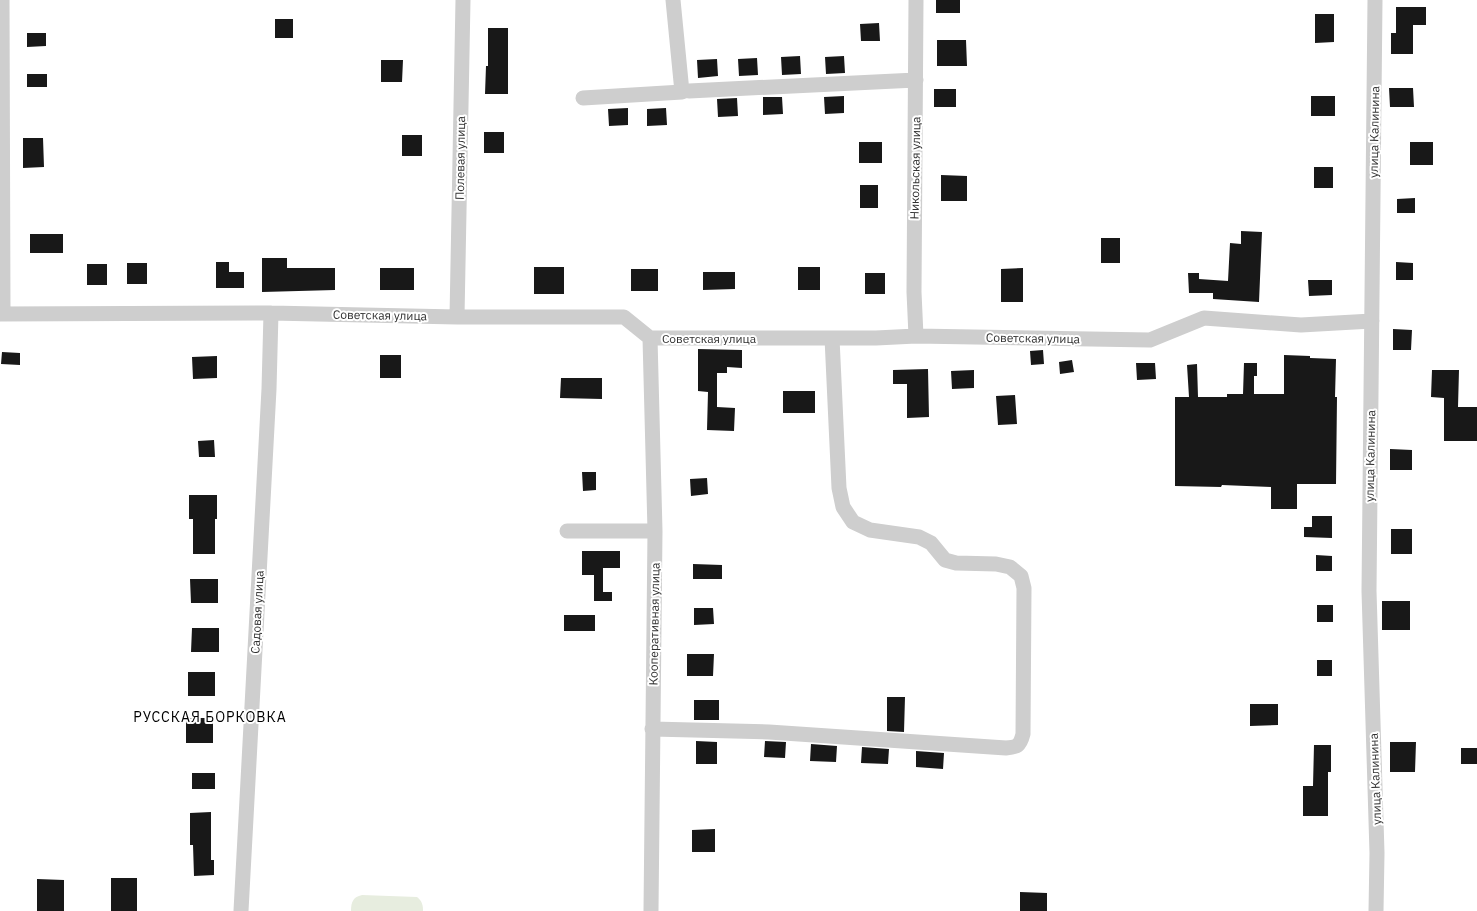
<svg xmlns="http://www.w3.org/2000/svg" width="1477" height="911" font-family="'IBM Plex Sans',sans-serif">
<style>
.green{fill:#e7eddf}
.building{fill:#181818}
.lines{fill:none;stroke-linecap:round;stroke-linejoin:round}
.minor{stroke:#cecece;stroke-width:15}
.labels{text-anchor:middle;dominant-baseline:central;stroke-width:4;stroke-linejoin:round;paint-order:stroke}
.street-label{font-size:12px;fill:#313131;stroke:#fff}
.quarter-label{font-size:14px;letter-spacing:1px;fill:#000;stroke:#fff}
</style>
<rect width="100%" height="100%" fill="#fff"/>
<path class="green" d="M 362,895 L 417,897 C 422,901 423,905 423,911 L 351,911 C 351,902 353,897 362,895 Z"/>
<path class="building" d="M 936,0 L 960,0 L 960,13 L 936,13 Z
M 1396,7 L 1426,7 L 1426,25 L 1413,25 L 1413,54 L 1391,54 L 1391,33 L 1396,33 Z
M 1315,14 L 1334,14 L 1334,42 L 1315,43 Z
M 275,19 L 293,19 L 293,38 L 275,38 Z
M 879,23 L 880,41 L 861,41 L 860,24 Z
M 488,28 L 508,28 L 508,94 L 485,94 L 486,66 L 488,66 Z
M 27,33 L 46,33 L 46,46 L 27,47 Z
M 937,40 L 966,40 L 967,66 L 937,66 Z
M 800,56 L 801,74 L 782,75 L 781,57 Z
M 844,56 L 845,73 L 826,74 L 825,57 Z
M 757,58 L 758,75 L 739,76 L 738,59 Z
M 717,59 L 718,76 L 698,78 L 697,60 Z
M 381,60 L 403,60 L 402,82 L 381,82 Z
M 27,74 L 47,74 L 47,87 L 27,87 Z
M 1389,88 L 1413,88 L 1414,107 L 1390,107 Z
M 934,89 L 956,89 L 956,107 L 934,107 Z
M 844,96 L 844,113 L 825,114 L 824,97 Z
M 1311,96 L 1335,96 L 1335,116 L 1311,116 Z
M 763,97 L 782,97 L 783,114 L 763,115 Z
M 737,98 L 738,116 L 718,117 L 717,99 Z
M 628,108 L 628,125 L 609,126 L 608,109 Z
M 666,108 L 667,125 L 647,126 L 647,109 Z
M 484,132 L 504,132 L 504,153 L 484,153 Z
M 402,135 L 422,135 L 422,156 L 402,156 Z
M 23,138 L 43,138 L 44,167 L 23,168 Z
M 859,142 L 882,142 L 882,163 L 859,163 Z
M 1410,142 L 1433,142 L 1433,165 L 1410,165 Z
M 1314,167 L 1333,167 L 1333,188 L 1314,188 Z
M 941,175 L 967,176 L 967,201 L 941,201 Z
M 860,185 L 878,185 L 878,208 L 860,208 Z
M 1415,198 L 1415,213 L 1397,213 L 1397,199 Z
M 1241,231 L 1262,232 L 1259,302 L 1213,299 L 1213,293 L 1189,293 L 1188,273 L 1199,273 L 1199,279 L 1228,281 L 1230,243 L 1241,244 Z
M 30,234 L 63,234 L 63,253 L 30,253 Z
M 1101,238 L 1120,238 L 1120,263 L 1101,263 Z
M 262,258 L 287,258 L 287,268 L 335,268 L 335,290 L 262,292 Z
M 216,262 L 229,262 L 229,272 L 244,272 L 244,288 L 216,288 Z
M 1396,262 L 1413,263 L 1413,280 L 1396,280 Z
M 127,263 L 147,263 L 147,284 L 127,284 Z
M 87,264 L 107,264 L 107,285 L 87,285 Z
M 534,267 L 564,267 L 564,294 L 534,294 Z
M 798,267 L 820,267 L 820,290 L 798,290 Z
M 380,268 L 414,268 L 414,290 L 380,290 Z
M 1023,268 L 1023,302 L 1001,302 L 1001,269 Z
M 631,269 L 658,269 L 658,291 L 631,291 Z
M 703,272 L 735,272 L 735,289 L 703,290 Z
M 865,273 L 885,273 L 885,294 L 865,294 Z
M 1308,280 L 1332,280 L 1332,295 L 1309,296 Z
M 1393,329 L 1412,330 L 1411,350 L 1393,350 Z
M 698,349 L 742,350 L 742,368 L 727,367 L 727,373 L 717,373 L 717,407 L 735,408 L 734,431 L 707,430 L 708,392 L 698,391 Z
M 1043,350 L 1044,364 L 1031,365 L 1030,351 Z
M 2,352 L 20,353 L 20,365 L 1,364 Z
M 380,355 L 401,355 L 401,378 L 380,378 Z
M 1284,355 L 1310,356 L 1310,358 L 1336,359 L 1335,397 L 1337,397 L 1336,484 L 1297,484 L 1297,509 L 1271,509 L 1271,487 L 1222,485 L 1221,487 L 1175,486 L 1175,397 L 1189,397 L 1187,365 L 1197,364 L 1198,397 L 1227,397 L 1227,394 L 1243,394 L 1244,363 L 1257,363 L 1257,376 L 1254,376 L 1254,394 L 1284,394 Z
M 217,356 L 217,378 L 193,379 L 192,357 Z
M 1072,360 L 1074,372 L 1060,374 L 1059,362 Z
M 1136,363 L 1155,363 L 1156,379 L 1137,380 Z
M 928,369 L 929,417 L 907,418 L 907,384 L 893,384 L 893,370 Z
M 974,370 L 974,388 L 952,389 L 951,371 Z
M 1432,370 L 1459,370 L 1458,407 L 1477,407 L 1477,441 L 1444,441 L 1444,398 L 1431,397 Z
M 561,378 L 602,378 L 602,399 L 560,398 Z
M 783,391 L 815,391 L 815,413 L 783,413 Z
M 1015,395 L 1017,424 L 998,425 L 996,396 Z
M 214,440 L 215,457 L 199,457 L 198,441 Z
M 1390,449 L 1412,450 L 1412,470 L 1390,470 Z
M 582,472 L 596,472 L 596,490 L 583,491 Z
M 707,478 L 708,494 L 691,496 L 690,479 Z
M 189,495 L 217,495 L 217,519 L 215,519 L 215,554 L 193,554 L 193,519 L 189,519 Z
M 1312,516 L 1332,516 L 1332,538 L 1304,537 L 1304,527 L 1312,527 Z
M 1391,529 L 1412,529 L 1412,554 L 1391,554 Z
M 582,551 L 620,551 L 620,568 L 603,568 L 603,592 L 612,592 L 612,601 L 594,601 L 594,575 L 582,575 Z
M 1316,555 L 1332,556 L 1332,571 L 1316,571 Z
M 693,564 L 722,565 L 722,579 L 693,579 Z
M 190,579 L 218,579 L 218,603 L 191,603 Z
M 1382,601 L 1410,601 L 1410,630 L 1382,630 Z
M 1317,605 L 1333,605 L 1333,622 L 1317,622 Z
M 694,608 L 713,608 L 714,624 L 694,625 Z
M 564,615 L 595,615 L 595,631 L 564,631 Z
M 192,628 L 219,628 L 219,652 L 191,652 Z
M 687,654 L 714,654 L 713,676 L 687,676 Z
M 1317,660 L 1332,660 L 1332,676 L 1317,676 Z
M 188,672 L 215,672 L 215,696 L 188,696 Z
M 887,697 L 905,697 L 904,732 L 887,731 Z
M 694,700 L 719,700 L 719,720 L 694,720 Z
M 1250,704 L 1278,704 L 1278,725 L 1250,726 Z
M 186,718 L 213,718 L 213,743 L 186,743 Z
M 696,741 L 717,742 L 717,764 L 696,764 Z
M 765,741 L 786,742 L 785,758 L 764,757 Z
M 1390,742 L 1416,742 L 1415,772 L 1390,772 Z
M 811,744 L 837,746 L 836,762 L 810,761 Z
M 1314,745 L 1331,745 L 1331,772 L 1328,772 L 1328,816 L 1303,816 L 1303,786 L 1313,786 Z
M 862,747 L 889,749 L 888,764 L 861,763 Z
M 1461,748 L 1477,748 L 1477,764 L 1461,764 Z
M 916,751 L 944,753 L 943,769 L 916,767 Z
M 192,773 L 215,773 L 215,789 L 192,789 Z
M 211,812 L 211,860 L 214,860 L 214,875 L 194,876 L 193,845 L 190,845 L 190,813 Z
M 715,829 L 715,852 L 692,852 L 692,830 Z
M 111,878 L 137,878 L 137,911 L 111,911 Z
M 37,879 L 64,880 L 64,911 L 37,911 Z
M 1020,892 L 1047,893 L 1047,911 L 1020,911 Z"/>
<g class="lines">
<path class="minor" d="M 2,0 L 3,314
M 916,0 L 914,292 L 916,336
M 1375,0 L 1369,591 L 1377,853 L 1376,911
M 689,91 L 916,80
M 583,98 L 682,92 L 673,0
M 0,314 L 271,313 L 457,317 L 624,317 L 650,338 L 876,338 L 916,336 L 1150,340 L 1204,318 L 1301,325 L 1372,321
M 457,317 L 463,0
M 650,338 L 655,531 L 651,911
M 567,531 L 655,531
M 652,729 L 769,732 L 1006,748 C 1017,747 1020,746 1023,734 L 1024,588 L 1021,576 L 1010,567 L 996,564 L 956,563 L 945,560 L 931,543 L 919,537 L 870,530 L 853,522 L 843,507 L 839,488 L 832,338
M 241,911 L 269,389 L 271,313"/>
</g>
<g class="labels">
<g class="street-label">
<text transform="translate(1374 132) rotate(-89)">улица Калинина</text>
<text transform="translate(460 158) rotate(-89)">Полевая улица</text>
<text transform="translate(915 168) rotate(-89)">Никольская улица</text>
<text transform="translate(380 315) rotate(1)">Советская улица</text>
<text x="709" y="338">Советская улица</text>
<text transform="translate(1033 338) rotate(1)">Советская улица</text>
<text transform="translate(1370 456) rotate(-89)">улица Калинина</text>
<text transform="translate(257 612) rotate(-87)">Садовая улица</text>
<text transform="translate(654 624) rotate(-89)">Кооперативная улица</text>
<text transform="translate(1375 779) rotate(-92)">улица Калинина</text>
</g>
<g class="quarter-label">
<text x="210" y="717">РУССКАЯ БОРКОВКА</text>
</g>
</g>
</svg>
